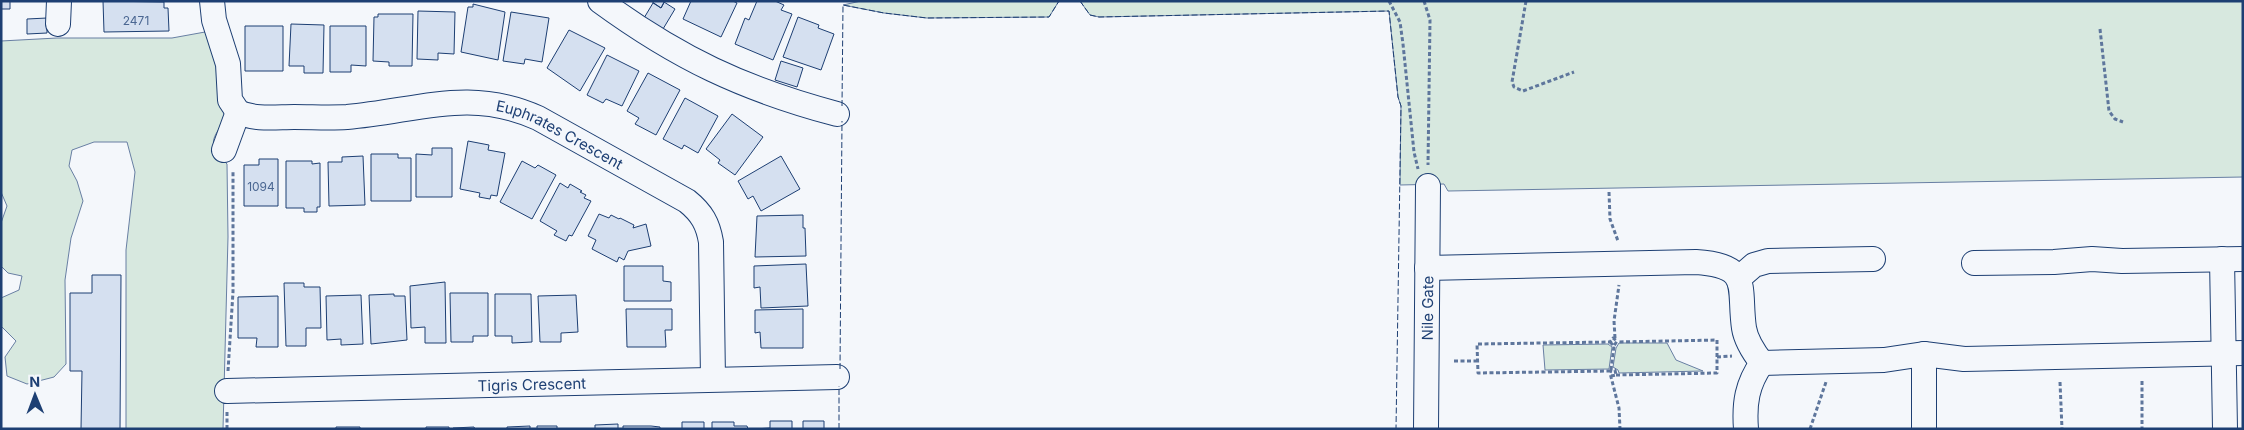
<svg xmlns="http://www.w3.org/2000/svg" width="2244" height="430" font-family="Inter,sans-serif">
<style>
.green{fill:#d7e8df;stroke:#687fa3}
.building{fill:#d5e0f0;stroke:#1d3f73}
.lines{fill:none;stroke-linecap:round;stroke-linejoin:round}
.minor-casing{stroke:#1d3f73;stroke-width:26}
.path{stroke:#5e769c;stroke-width:3;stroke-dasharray:4 2.5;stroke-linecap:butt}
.minor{stroke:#f4f7fb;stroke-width:24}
.fence{stroke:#1d3f73;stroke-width:1;stroke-dasharray:6 2.5;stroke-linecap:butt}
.labels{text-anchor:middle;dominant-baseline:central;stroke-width:4;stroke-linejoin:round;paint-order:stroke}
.number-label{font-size:12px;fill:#4b6792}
.street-label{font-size:15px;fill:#1d3f73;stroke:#f4f7fb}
</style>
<rect width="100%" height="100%" fill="#f4f7fb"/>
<path class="green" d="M 861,1 L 1059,1 L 1049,17 L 927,18 L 884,13 L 843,5 Z
M 1080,1 L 2243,1 L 2243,177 L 1448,191 L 1444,184 L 1400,185 L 1401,106 L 1398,97 L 1389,11 L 1099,17 L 1090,15 Z
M 205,32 L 212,36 L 227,117 C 212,140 206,142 227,164 L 228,237 L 223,429 L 126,429 L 126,250 L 135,172 L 127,142 L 94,142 L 72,150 L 69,166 L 77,181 L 83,201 L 71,238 L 65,280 L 66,364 L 54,377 L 27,384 L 7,376 L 5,357 L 16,341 L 1,326 L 1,298 L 19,290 L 22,276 L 8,273 L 1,266 L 1,223 L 7,206 L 1,192 L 1,41 L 57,38 L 172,38 Z
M 1619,343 L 1667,343 L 1676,360 L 1703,371 L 1619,373 L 1618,370 L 1613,367 L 1616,348 Z
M 1608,344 L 1612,347 L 1609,369 L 1545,370 L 1543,345 Z"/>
<path class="building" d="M 1,1 L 10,1 L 10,9 L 1,9 Z
M 103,1 L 164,2 L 164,8 L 168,8 L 169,31 L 104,32 Z
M 651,1 L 665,1 L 661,8 Z
M 691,1 L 733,1 L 737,3 L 721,37 L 683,19 Z
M 757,1 L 775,1 L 784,5 L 781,10 L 792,14 L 773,60 L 735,44 L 745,18 L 749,20 Z
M 664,2 L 675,9 L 663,29 L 644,18 L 653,3 L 661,8 Z
M 473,4 L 505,12 L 498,60 L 461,52 L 468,7 L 473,7 Z
M 418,11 L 455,12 L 454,54 L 438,53 L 438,60 L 417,59 Z
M 511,12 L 549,18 L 542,62 L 525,59 L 524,64 L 503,61 Z
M 378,14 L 413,14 L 412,66 L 389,66 L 389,62 L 373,61 L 374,17 L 378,17 Z
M 798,17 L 819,25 L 818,28 L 834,34 L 821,70 L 783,57 Z
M 47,18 L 47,33 L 27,34 L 27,19 Z
M 291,24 L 324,25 L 323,73 L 304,73 L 304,66 L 289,66 Z
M 245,26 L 283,26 L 283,71 L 245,71 Z
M 330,26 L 366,26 L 366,66 L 351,65 L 351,72 L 330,72 Z
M 569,30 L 605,48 L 580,91 L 547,68 Z
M 607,55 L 639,71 L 622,106 L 606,99 L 603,103 L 587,95 Z
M 781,61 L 803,68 L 797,87 L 775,80 Z
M 648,73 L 680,90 L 656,135 L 635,124 L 639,118 L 627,111 Z
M 685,98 L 718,116 L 698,153 L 684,145 L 682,149 L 663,139 Z
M 732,114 L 763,137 L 735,175 L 718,163 L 720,160 L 706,149 Z
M 468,141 L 489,145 L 488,150 L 505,153 L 497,196 L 491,195 L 490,199 L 479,197 L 480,193 L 460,189 Z
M 432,148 L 452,148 L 452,197 L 416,197 L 416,154 L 432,155 Z
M 371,154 L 398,154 L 398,158 L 411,158 L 411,201 L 371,201 Z
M 363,156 L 365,205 L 329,206 L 328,162 L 342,162 L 342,157 Z
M 781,156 L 800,189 L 761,211 L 753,196 L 748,199 L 738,181 Z
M 259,159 L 278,159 L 278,206 L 244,206 L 244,165 L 259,165 Z
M 286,161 L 312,161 L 312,164 L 320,163 L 320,207 L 317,207 L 317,212 L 304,212 L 304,208 L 286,208 Z
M 522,161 L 535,168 L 538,165 L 556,175 L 532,219 L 500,202 Z
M 560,183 L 568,188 L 570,184 L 582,191 L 580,192 L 586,195 L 584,198 L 591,201 L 572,236 L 569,235 L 566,241 L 554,235 L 557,231 L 540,221 Z
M 599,214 L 609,218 L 611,215 L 619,219 L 620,218 L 634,225 L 633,228 L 646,224 L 651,246 L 628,251 L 624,260 L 619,257 L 617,262 L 592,249 L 596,240 L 588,236 Z
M 803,215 L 803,228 L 805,228 L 806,256 L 755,257 L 757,216 Z
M 806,264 L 808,306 L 761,308 L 760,287 L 754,288 L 754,266 Z
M 624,266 L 663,266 L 663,281 L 671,282 L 671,301 L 624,301 Z
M 92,275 L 121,275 L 120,429 L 81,429 L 82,371 L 70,371 L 70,293 L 92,293 Z
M 445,282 L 446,343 L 425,343 L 425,327 L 411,328 L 410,286 Z
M 284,283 L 304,283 L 304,287 L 320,287 L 321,328 L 306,328 L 306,346 L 286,346 Z
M 450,293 L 488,293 L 488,336 L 473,336 L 473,342 L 451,342 Z
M 394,294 L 394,296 L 405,296 L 407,340 L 371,344 L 369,295 Z
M 495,294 L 531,294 L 532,342 L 512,343 L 512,336 L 495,336 Z
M 361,295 L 363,344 L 341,345 L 341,339 L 327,340 L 326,296 Z
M 576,295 L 578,332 L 561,333 L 561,342 L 540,342 L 538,296 Z
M 278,296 L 278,347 L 256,347 L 257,338 L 238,338 L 238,297 Z
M 626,309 L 672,309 L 672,330 L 665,330 L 666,347 L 627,347 Z
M 803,309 L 803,348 L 761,348 L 760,332 L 755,333 L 755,310 Z
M 770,421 L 792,421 L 792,429 L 754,429 L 770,428 Z
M 803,421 L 824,421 L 824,429 L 803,429 Z
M 682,422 L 704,422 L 704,429 L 682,429 Z
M 712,422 L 734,422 L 734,426 L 747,426 L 748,429 L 712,429 Z
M 618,424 L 618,429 L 595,429 L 595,425 Z
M 530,426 L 530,429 L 507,429 L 507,427 Z
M 537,426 L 557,426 L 557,429 L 537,429 Z
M 623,426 L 651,426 L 660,427 L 660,429 L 623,429 Z
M 336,427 L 360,427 L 360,429 L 336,429 Z
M 426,427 L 449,427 L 449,429 L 426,429 Z
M 474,427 L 475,429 L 453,429 L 453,428 Z"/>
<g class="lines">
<g class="minor-casing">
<g id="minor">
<path id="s1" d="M 212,1 L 214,20 L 228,64 L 230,100 L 238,112 C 255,120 276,117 294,117 C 312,117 330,118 347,117 C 418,111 469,87 538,118 L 687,201 C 702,213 708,224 711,242 L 713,379"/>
<path d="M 600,1 C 678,58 743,89 837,114"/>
<path d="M 58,24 L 59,1"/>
<path d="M 224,150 L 238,112"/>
<path d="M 2222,259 L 2225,429"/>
<path d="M 1974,263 L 2054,262 L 2092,259 L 2122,261 L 2243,259"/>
<path d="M 1427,268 L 1696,262 C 1753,266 1738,287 1744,328 C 1746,341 1755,354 1762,363"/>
<path d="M 1739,278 L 1754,265 L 1768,261 L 1873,259"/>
<path d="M 1924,354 L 1924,429"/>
<path d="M 1762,363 L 1884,360 L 1924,354 L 1964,359 L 2243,353"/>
<path id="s2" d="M 227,391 L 837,377"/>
<path id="s3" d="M 1426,429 L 1428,186"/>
<path d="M 1746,429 C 1744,403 1747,384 1762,363"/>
</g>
</g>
<path class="path" d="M 1389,1 L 1400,22 L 1403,44 L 1414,152 L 1418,169
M 1424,1 L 1430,20 L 1428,165
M 1526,1 L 1512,82 L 1514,87 L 1523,91 L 1574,72
M 2100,29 L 2109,111 L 2115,119 L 2123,122
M 1609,192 L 1610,219 L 1618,241
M 1615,338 L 1614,321 L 1619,285
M 1610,342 L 1614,346 L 1617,341 L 1613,338 L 1610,342 L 1477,344 L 1478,373 L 1610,371
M 1717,357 L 1732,356
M 1454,361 L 1477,361
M 1611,370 L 1614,346
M 228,371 L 233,292 L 233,170
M 1616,375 L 1717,373 L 1717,340 L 1617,342
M 1611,376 L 1616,375 L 1615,370 L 1611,370 L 1610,373 L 1619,408 L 1620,429
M 2142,381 L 2142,429
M 2060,382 L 2062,429
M 227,429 L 227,412
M 1810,429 L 1826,382"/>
<use href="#minor" class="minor"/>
<path class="fence" d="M 1080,1 L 1090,15 L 1099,17 L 1389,11 L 1398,97 L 1401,106 L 1396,429
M 842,106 L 843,5 L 884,13 L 927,18 L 1049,17 L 1059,1
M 840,369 L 842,121
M 839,429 L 839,386"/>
</g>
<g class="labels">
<g class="number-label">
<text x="136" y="20">2471</text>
<text x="261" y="186">1094</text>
</g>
<g class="street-label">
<text stroke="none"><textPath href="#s1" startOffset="446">Euphrates Crescent</textPath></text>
<text stroke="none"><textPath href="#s3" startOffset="121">Nile Gate</textPath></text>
<text stroke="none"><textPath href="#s2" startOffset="305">Tigris Crescent</textPath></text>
</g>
</g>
<rect width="2244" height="430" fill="none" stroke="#1d3f73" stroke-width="5"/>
<g transform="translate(35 395) rotate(359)" stroke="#f4f7fb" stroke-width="4" paint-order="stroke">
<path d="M0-4L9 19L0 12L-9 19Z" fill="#1d3f73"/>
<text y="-8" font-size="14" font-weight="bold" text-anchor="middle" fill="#1d3f73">N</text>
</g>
</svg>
